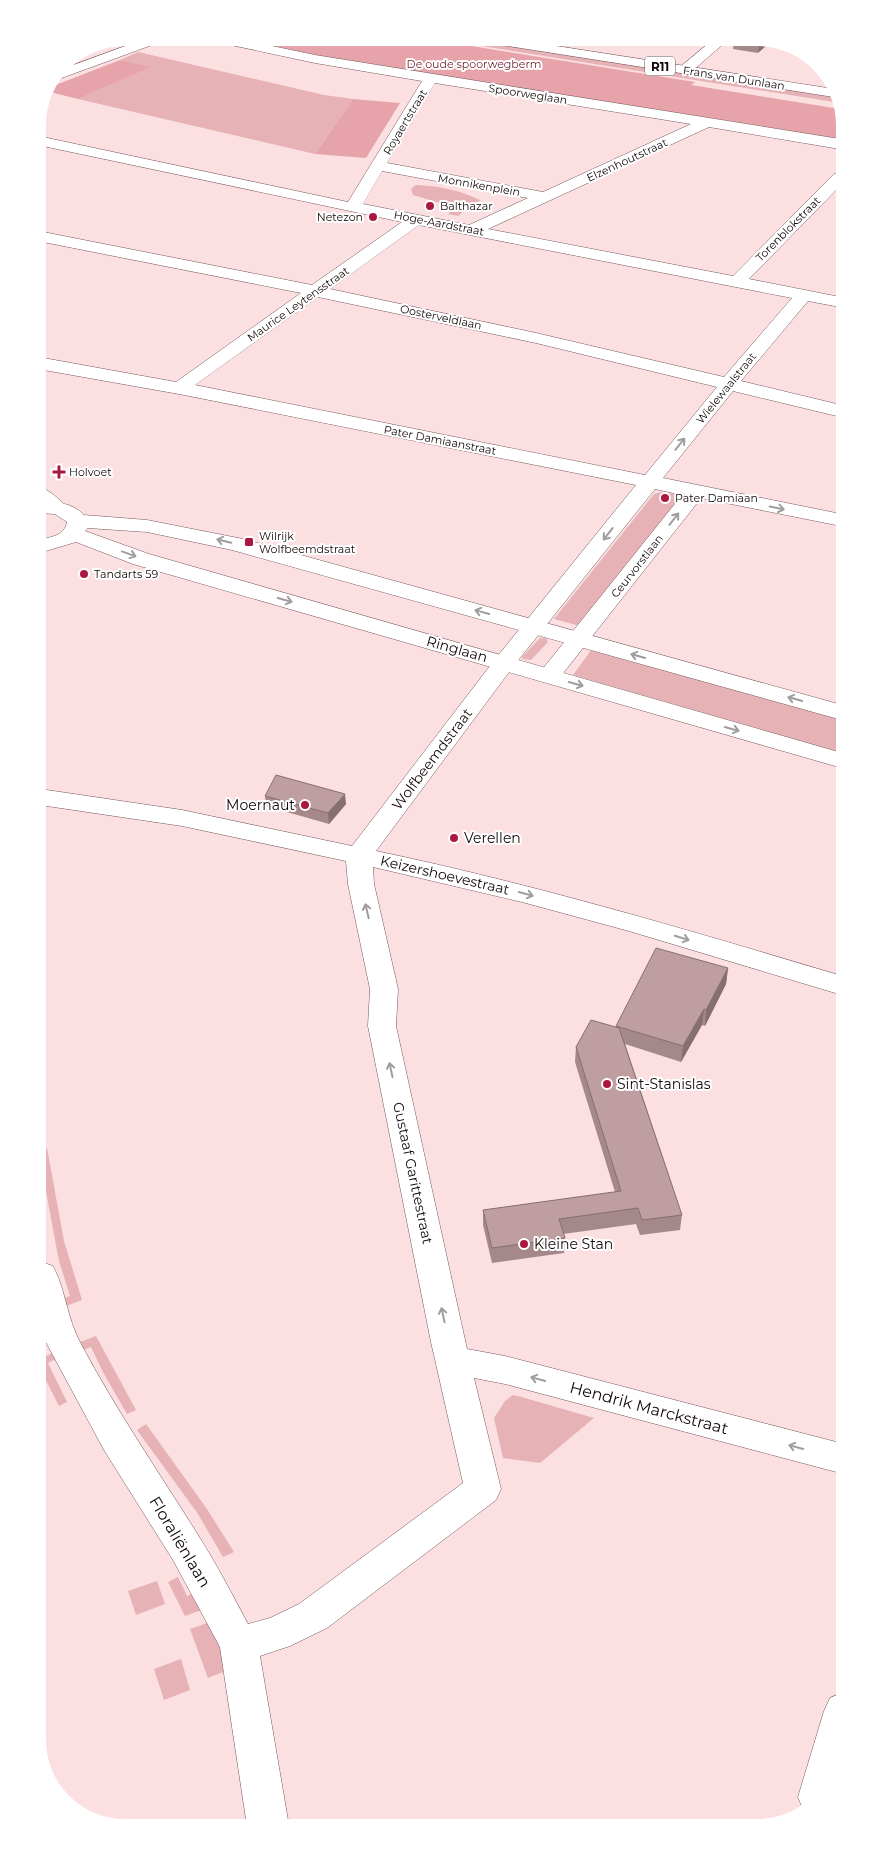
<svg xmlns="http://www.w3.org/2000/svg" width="882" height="1865" font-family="Montserrat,sans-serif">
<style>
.green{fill:#e6b2b6}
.forest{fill:#e6a3a9}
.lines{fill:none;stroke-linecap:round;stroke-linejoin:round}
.minor-casing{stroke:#75585b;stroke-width:1}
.tertiary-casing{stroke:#75585b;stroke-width:1}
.secondary-casing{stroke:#75585b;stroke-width:1}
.primary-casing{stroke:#75585b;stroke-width:1}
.minor{fill:#fff;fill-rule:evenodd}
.tertiary{fill:#fff;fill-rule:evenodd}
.secondary{fill:#fff;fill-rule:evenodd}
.primary{fill:#fff;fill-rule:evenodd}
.wall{fill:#a4888a}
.shaded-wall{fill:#866f71}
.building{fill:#bf9ea1;stroke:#866f71}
.oneway{stroke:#a19c9d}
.poi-dot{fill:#ab1741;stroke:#fff;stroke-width:2}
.labels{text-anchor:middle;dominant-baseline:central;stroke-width:4;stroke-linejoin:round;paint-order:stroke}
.far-park-label{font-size:11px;fill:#732433;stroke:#fff}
.far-street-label{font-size:11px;fill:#130809;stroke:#fff}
.far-poi-label{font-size:11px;fill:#130809;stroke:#fff;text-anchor:start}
.shield{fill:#fff;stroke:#5a5253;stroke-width:1}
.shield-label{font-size:12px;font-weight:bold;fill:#130809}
.street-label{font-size:14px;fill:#130809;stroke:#fff}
.poi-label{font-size:14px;fill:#130809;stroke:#fff;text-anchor:start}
.near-street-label{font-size:16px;fill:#130809;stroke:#fff}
</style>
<rect width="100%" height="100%" fill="#fbdfe1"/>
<path class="green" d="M 431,38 L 464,38 L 840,97 L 840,103 Z
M 138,52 L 324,95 L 353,99 L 315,154 L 78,99 L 150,67 L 120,60 Z
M 416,185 C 439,186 459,190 480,200 L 474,207 L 469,207 L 458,216 L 448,214 L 458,205 L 440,203 L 413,195 L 411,189 Z
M 662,492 L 674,494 L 679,499 L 580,626 L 554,619 L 654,494 Z
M 540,638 L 546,638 L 548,642 L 531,660 L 523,659 L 522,657 Z
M 592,649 L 842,719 L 842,753 L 573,675 Z
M 47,1148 L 64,1241 L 82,1300 L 66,1306 L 63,1299 L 70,1296 L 59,1261 L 41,1165 L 41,1150 Z
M 96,1336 L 136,1410 L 127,1414 L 104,1374 L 91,1347 L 83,1350 L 80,1342 Z
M 53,1353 L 56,1359 L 48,1363 L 67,1402 L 59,1406 L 41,1371 L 41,1358 Z
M 513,1395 L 518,1396 L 594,1418 L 540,1463 L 503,1458 L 494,1418 L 505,1401 Z
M 146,1424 L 207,1509 L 234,1552 L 223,1557 L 198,1514 L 137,1430 Z
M 178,1577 L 187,1596 L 196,1592 L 204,1609 L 185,1616 L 168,1582 Z
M 157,1581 L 165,1604 L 136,1615 L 128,1591 Z
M 210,1622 L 228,1670 L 208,1678 L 190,1629 Z
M 181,1659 L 190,1690 L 164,1700 L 154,1669 Z"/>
<path class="forest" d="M 238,38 L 394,38 L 417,43 L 434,40 L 695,82 L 691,85 L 840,109 L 840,139 L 321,56 Z
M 120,60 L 151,67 L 78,99 L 50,92 L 53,86 Z
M 353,99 L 400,103 L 366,158 L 315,154 Z"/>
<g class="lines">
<g class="minor-casing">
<path id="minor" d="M 147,38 L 165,38 L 163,41 L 56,80 L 60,70 Z
M 210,38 L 234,38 L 315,55 L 840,139 L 840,149 L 709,127 L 488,229 L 733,276 L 834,174 L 840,172 L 840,186 L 749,279 L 840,297 L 840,307 L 808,301 L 741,381 L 841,405 L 841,417 L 733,391 L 663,478 L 841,514 L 841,526 L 701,498 L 557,681 L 549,683 L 541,681 L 537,676 L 541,671 L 682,495 L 655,489 L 512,668 L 376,851 C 534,884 688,930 842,976 L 842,995 L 629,931 L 522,902 L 373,867 L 374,884 L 398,989 L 396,1026 L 467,1349 L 505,1356 L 844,1444 L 844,1474 L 505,1384 L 474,1378 L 501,1489 L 496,1500 L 327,1628 L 290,1646 L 260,1656 L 289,1826 L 247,1826 L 220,1647 L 173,1560 L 104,1450 L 41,1333 L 41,1262 L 53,1266 C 66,1291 67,1319 81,1344 C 116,1410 158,1471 198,1535 C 216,1563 232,1594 248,1624 L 270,1618 L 299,1604 L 463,1483 L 431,1342 L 368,1026 L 370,989 L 348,884 L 346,861 L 182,826 L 40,805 L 40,789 L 182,810 L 352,846 L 496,658 L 636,485 L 179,394 L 38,369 L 38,357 L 176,382 L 301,293 L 38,241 L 38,231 L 312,285 L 402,222 L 38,145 L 38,136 L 348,202 L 422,81 L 315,63 L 217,42 ZM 435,83 L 691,124 L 543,192 L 387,163 ZM 382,171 L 528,198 L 469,225 L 363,204 ZM 419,225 L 792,298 L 724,377 L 536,333 L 330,289 ZM 318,297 L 536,343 L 717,387 L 645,475 L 195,385 Z
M 513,38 L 528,38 L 519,46 L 514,47 L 507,43 Z
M 715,38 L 730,38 L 690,73 L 680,73 L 678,70 L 680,67 Z
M 39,487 C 50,490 61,500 67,509 L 64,513 C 52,516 47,511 39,504 Z"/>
</g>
<g class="tertiary-casing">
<path id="tertiary" d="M 39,501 C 55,501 73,503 84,515 L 147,520 L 243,539 L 842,705 L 842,720 L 232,550 L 147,532 L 88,528 L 85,531 L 149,554 L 842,753 L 842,768 L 133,564 L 76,542 L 39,553 L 39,540 C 50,537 65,536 67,522 L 55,514 L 39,513 Z"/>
</g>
<g class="secondary-casing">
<path id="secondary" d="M 844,1692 L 844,1740 L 830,1789 L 803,1809 L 798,1797 L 824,1711 L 830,1698 Z"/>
</g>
<g class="primary-casing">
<path id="primary" d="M 475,38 L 505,38 L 834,89 L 840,98 L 482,42 Z"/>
</g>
<use href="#minor" class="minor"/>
<use href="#tertiary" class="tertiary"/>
<use href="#secondary" class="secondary"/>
<use href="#primary" class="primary"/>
</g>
<path class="wall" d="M 734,38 L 763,38 L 758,53 L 733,49 Z
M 38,337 L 46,349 L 41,356 L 38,356 Z
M 265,796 L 346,804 L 329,824 L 266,806 Z
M 728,968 L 726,984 L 705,1026 L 702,1025 L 681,1062 L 625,1044 L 682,1215 L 680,1230 L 640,1235 L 636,1224 L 563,1234 L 565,1238 L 564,1253 L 492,1263 L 483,1225 L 483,1210 L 615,1192 L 575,1062 L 576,1047 Z"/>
<path class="shaded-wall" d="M 762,38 L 772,41 L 758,53 L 760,40 Z
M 45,341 L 46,349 L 41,356 L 40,347 Z
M 345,794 L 346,804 L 329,824 L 328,813 Z
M 728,968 L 726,984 L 705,1026 L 706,1010 Z
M 704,1009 L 702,1025 L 681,1062 L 683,1046 Z"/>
<path class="building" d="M 746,38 L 762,38 L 760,40 Z
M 41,336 L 45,341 L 40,347 L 38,347 L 38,337 Z
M 276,775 L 345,794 L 328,813 L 265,796 Z
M 656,948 L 728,968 L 706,1010 L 704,1009 L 683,1046 L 616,1026 Z
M 591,1020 L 619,1028 L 682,1215 L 642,1220 L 638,1208 L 559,1219 L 565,1238 L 492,1248 L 483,1210 L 621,1191 L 576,1047 Z"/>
<defs><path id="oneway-shaft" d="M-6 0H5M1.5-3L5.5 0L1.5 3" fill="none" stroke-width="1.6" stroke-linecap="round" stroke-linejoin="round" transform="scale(1.25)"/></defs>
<g class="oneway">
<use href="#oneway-shaft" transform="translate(680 444) rotate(-51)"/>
<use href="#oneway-shaft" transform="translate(777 508) rotate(11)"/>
<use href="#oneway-shaft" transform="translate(674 519) rotate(-52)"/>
<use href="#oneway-shaft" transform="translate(608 534) rotate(128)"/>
<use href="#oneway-shaft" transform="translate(224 541) rotate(-166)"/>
<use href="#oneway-shaft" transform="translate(129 554) rotate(20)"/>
<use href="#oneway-shaft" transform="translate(285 600) rotate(16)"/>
<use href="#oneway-shaft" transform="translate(482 612) rotate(-165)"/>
<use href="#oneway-shaft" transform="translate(638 656) rotate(-164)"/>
<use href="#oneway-shaft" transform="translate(576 684) rotate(16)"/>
<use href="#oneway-shaft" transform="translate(795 699) rotate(-164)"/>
<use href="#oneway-shaft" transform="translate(732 729) rotate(16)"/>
<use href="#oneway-shaft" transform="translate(526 894) rotate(15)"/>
<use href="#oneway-shaft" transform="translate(367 911) rotate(-103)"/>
<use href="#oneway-shaft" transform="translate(682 938) rotate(17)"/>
<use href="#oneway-shaft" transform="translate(391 1070) rotate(-102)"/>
<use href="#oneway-shaft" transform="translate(443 1315) rotate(-102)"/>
<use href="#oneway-shaft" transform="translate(538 1379) rotate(-165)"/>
<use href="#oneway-shaft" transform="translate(796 1447) rotate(-165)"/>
</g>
<g class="poi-dot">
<circle cx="430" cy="206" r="5"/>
<circle cx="373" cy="217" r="5"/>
<path d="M56.5 464.5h5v5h5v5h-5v5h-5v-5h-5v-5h5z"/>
<circle cx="665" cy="498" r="5"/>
<rect x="244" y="537" width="10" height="10" rx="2.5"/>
<circle cx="84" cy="574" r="5"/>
<circle cx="305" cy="805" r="5"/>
<circle cx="454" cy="838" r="5"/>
<circle cx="607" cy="1084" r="5"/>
<circle cx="524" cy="1244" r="5"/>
</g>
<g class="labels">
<g class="far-park-label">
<text x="474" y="64">De oude spoorwegberm</text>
</g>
<g class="far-street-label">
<text transform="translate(734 78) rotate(9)">Frans van Dunlaan</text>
<text transform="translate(528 94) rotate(9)">Spoorweglaan</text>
<text transform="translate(405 122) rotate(-59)">Royaertstraat</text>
<text transform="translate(627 160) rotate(-25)">Elzenhoutstraat</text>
<text transform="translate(479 185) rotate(10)">Monnikenplein</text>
<text transform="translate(439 223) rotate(11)">Hoge-Aardstraat</text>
<text transform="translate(788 229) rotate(-45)">Torenblokstraat</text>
<text transform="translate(298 304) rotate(-35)">Maurice Leytensstraat</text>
<text transform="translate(441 317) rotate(12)">Oosterveldlaan</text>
<text transform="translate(726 388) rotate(-51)">Wielewaalstraat</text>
<text transform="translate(440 440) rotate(11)">Pater Damiaanstraat</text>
<text transform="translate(637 566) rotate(-52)">Ceurvorstlaan</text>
</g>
<g class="far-poi-label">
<text x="440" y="206">Balthazar</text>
<text x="363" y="217" text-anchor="end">Netezon</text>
<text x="69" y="472">Holvoet</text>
<text x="675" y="498">Pater Damiaan</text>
<text x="259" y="536">Wilrijk<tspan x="259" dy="13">Wolfbeemdstraat</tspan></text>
<text x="94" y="574">Tandarts 59</text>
</g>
<rect class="shield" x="645" y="56.5" width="30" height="19" rx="4"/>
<g class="shield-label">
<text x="660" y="66">R11</text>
</g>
<g class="street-label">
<text transform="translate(457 649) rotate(16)">Ringlaan</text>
<text transform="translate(432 759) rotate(-53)">Wolfbeemdstraat</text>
<text transform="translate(445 875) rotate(13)">Keizershoevestraat</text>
<text transform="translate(413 1173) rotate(78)">Gustaaf Garittestraat</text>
</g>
<g class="poi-label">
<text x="295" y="805" text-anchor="end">Moernaut</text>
<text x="464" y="838">Verellen</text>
<text x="617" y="1084">Sint-Stanislas</text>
<text x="534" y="1244">Kleine Stan</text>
</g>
<g class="near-street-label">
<text transform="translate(649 1408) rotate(15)">Hendrik Marckstraat</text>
<text transform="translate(180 1542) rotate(59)">Floraliënlaan</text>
</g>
</g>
<path d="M0 0H882V1865H0ZM125 46H757A79 79 0 0 1 836 125V1740A79 79 0 0 1 757 1819H125A79 79 0 0 1 46 1740V125A79 79 0 0 1 125 46Z" fill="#fff" fill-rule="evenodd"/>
</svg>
